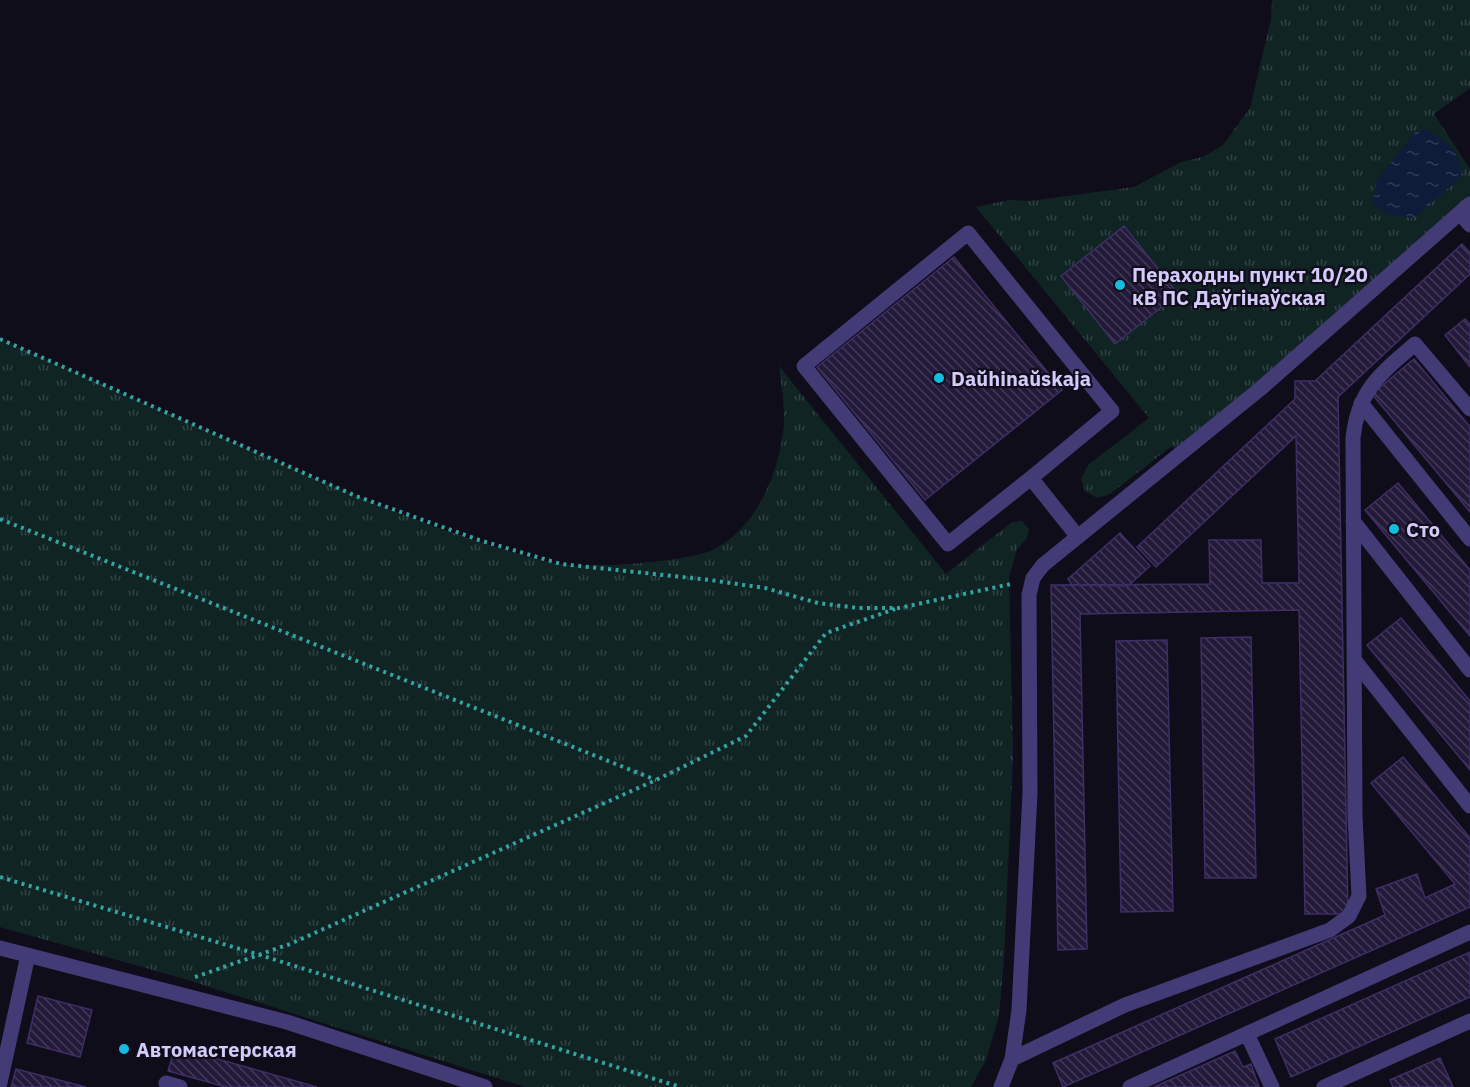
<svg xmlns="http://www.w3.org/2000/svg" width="1470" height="1087" font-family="'IBM Plex Sans',sans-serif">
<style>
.grass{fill:url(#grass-tufts)}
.water{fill:url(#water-ripples)}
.building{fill:url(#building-back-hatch);stroke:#3d2e65;stroke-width:1.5}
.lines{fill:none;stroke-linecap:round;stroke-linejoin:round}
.path{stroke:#36a3a3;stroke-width:4;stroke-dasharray:3 4.5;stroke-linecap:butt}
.minor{stroke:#423b76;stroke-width:15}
.poi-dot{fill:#13bddf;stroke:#100d1b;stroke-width:2}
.labels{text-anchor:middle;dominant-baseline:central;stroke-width:4.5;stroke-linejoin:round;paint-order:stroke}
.poi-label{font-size:20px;font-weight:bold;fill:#d4cbfb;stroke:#100d1b;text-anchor:start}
</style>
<defs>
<pattern id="grass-tufts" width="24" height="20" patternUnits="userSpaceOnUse" patternTransform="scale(1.5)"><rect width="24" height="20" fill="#102424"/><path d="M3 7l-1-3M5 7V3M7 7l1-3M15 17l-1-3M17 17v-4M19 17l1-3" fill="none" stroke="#324245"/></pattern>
<pattern id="water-ripples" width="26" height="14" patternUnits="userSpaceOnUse" patternTransform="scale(1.5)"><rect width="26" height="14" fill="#0e1b39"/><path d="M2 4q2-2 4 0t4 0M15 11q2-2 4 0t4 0" fill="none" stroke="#303b57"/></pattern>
<pattern id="building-back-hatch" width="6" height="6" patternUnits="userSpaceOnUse" patternTransform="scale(1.5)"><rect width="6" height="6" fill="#231a3a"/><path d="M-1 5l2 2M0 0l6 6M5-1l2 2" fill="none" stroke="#423a57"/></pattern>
</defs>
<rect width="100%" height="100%" fill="#100d1b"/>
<path class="grass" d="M 1272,0 L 1470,0 L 1470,88 L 1434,114 L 1470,169 L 1470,204 L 1180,456 L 1172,446 L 1110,494 L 1097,498 L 1085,491 L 1081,479 L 1088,465 L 1149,418 L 976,207 L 1009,200 L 1029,201 L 1134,187 L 1181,162 L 1203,157 L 1223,145 L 1250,108 L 1271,19 Z
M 0,339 C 90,379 181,419 271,459 C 360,498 463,542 558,564 C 585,569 688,562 712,550 C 757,529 780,471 784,424 C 785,406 781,385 779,366 L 946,574 L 1012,522 L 1022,521 L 1029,529 L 1027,538 L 1017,549 L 1009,577 L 1013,756 L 1004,958 L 999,1016 L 986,1060 L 971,1087 L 525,1087 L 178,977 L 0,927 Z"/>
<path class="water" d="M 1425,129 C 1444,139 1459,150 1462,173 C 1451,189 1429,203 1415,218 L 1388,215 L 1373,203 L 1376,181 L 1414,133 Z"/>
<path class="building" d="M 1124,226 L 1178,294 L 1115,344 L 1061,276 Z
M 1462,244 L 1470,253 L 1470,274 L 1338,397 L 1348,914 L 1305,914 L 1299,610 L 1080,614 L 1087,949 L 1058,950 L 1051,585 L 1210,584 L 1209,540 L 1261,540 L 1262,583 L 1299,583 L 1296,436 L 1156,567 L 1137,547 L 1295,399 L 1295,381 L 1315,381 Z
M 954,257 L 1062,390 L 925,500 L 817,367 Z
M 1465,319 L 1470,324 L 1470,367 L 1445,335 Z
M 1414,359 L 1470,427 L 1470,512 L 1372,394 Z
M 1398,483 L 1470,570 L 1470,636 L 1365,510 Z
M 1120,533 L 1150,566 L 1128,586 L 1072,585 L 1068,579 Z
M 1401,618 L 1470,701 L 1470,770 L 1367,645 Z
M 1251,637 L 1256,878 L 1205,878 L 1201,638 Z
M 1167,640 L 1173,911 L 1121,912 L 1116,641 Z
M 1403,757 L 1470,838 L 1470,907 L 1063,1087 L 1053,1063 L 1385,915 L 1376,889 L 1417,874 L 1425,898 L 1455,884 L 1371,783 Z
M 1470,952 L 1470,997 L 1291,1077 L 1275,1039 Z
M 38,996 L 92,1010 L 80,1057 L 27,1043 Z
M 175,1047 L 317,1087 L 226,1087 L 168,1071 Z
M 1235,1051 L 1243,1067 L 1251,1064 L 1259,1087 L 1154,1087 Z
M 1440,1058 L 1453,1087 L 1393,1087 L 1390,1080 Z
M 16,1069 L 86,1087 L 11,1087 Z"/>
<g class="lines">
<path class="path" d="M 0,339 L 356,496 L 479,540 L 561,564 L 710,580 L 765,588 L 818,603 L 858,608 L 899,608 L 1011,584
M 0,519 L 656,780
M 0,877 L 260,955 L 680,1087
M 195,977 L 290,944 L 656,780 L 746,736 L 826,633 L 895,609"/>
<path class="minor" d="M 1460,213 L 1470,225
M 1361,403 L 1470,539
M 1031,478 L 948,544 L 804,366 L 968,233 L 1112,411 L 1031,478 L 1078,537
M 1353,521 L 1470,670
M 1355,661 L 1470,806
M 0,948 L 287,1022 L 485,1087
M 1247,1034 L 1272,1087
M 1012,1059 L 1125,1005 L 1330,930 L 1349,916 L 1359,896 L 1355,816 L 1353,438 C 1358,390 1381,373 1415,344 L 1470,409
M 0,1083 L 28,955
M 166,1083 L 180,1087
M 1001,1087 L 1012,1059 L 1019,1010 L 1030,793 L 1029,595 L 1033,578 L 1043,565 L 1260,389 L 1470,204
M 1130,1087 L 1470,932
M 1324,1087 L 1470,1021"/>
</g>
<g class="poi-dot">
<circle cx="1120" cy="285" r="6"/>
<circle cx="939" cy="378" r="6"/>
<circle cx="1394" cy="529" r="6"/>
<circle cx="124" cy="1049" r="6"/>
</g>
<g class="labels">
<g class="poi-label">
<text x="1132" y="274">Пераходны пункт 10/20<tspan x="1132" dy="23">кВ ПС Даўгінаўская</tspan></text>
<text x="951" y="378">Daŭhinaŭskaja</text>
<text x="1406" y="529">Сто</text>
<text x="136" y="1049">Автомастерская</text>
</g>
</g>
</svg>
